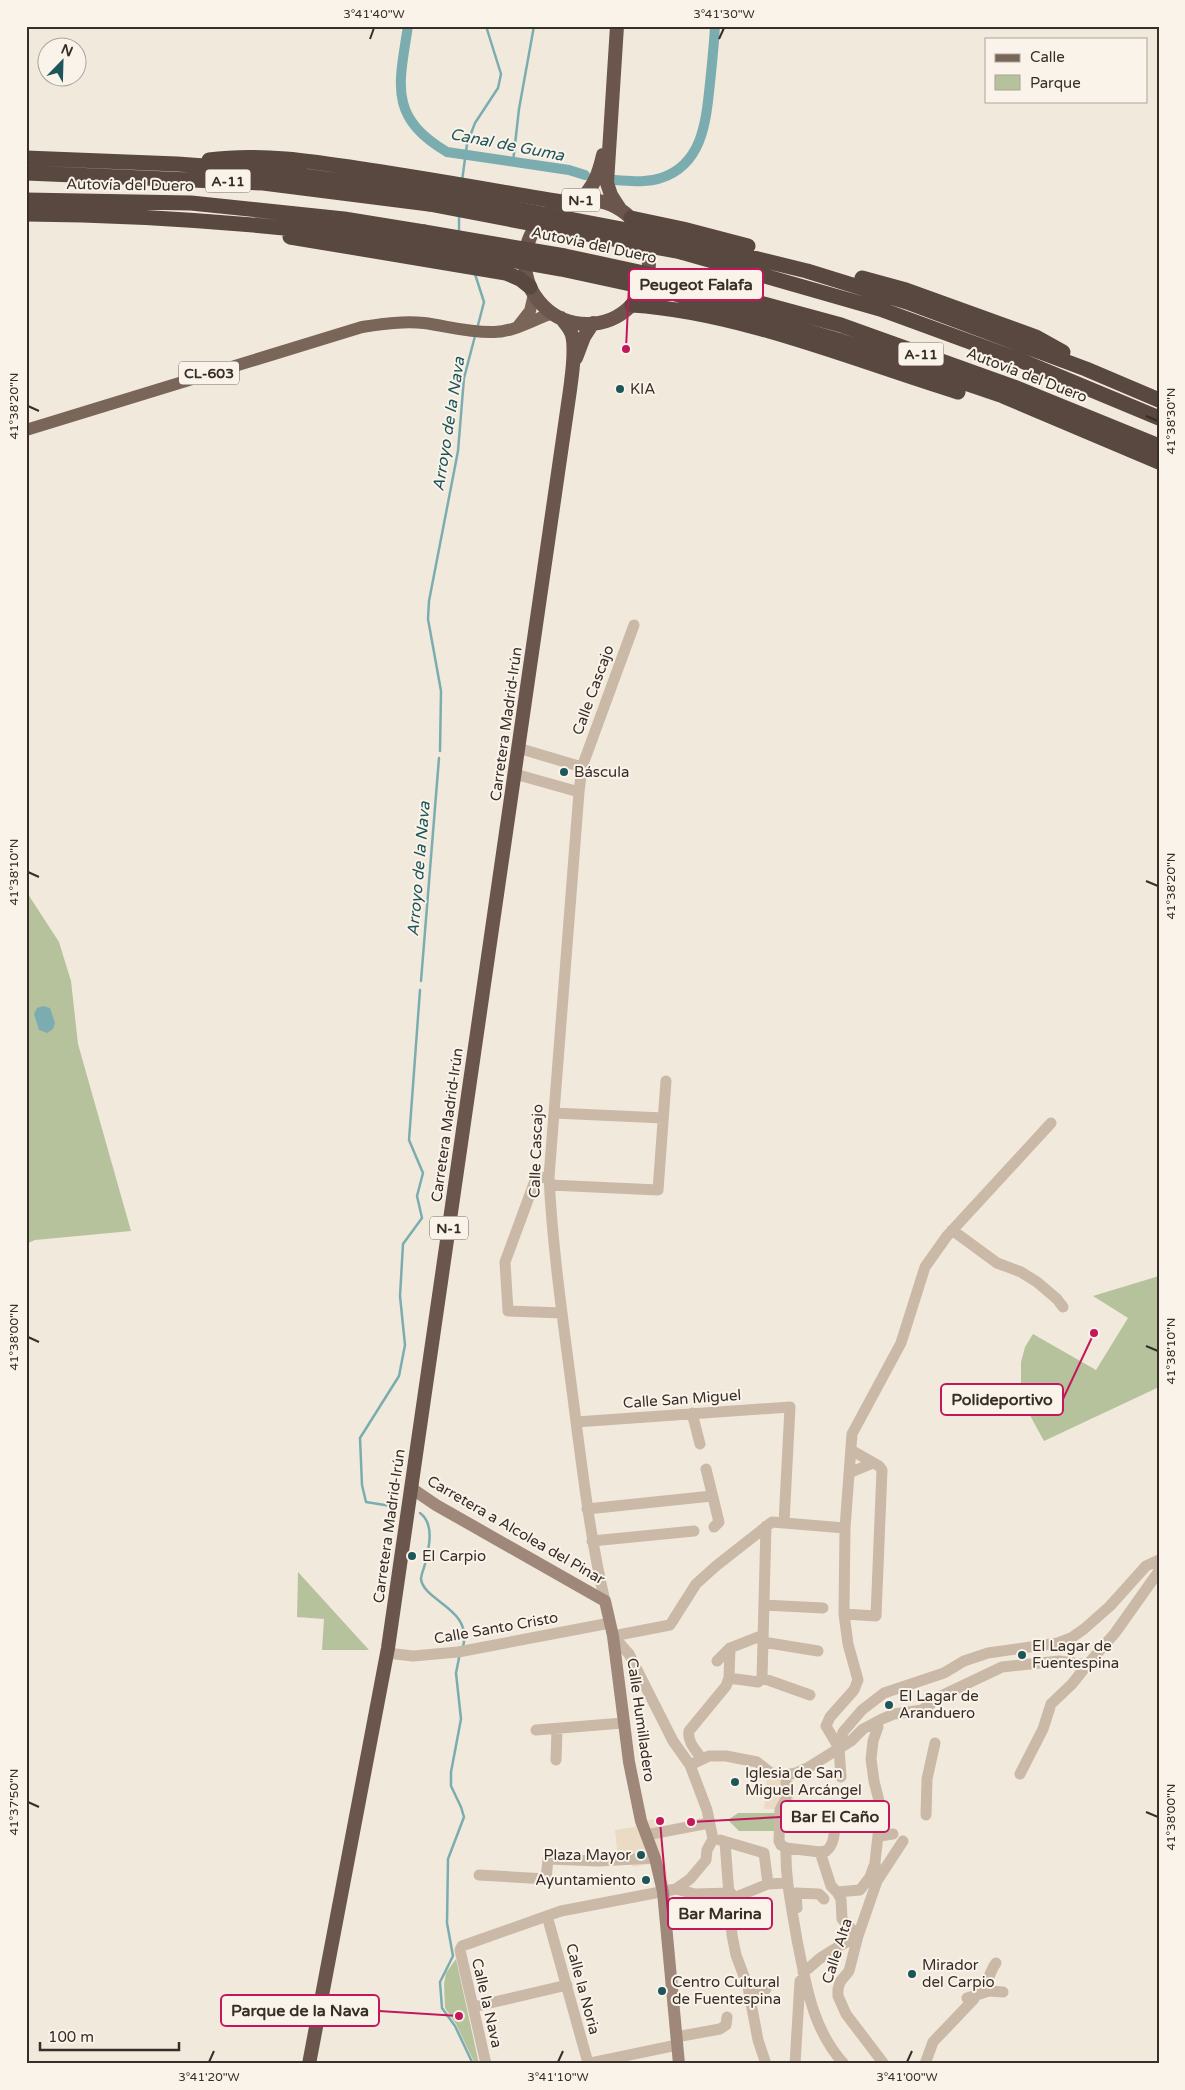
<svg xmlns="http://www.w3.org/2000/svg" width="1185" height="2090" font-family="'Varela Round',sans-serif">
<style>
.green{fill:#b5c29c}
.plaza{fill:#ebdac4}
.water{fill:#7badb0}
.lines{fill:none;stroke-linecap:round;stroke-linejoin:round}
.stream{stroke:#7badb0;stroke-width:2.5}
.canal{stroke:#7badb0;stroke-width:10}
.minor{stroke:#cbb9a8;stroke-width:11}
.secondary{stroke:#9f8879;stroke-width:12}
.primary{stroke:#7a6559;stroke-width:12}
.trunk{stroke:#6a564c;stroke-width:14}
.motorway{stroke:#59483f;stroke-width:15}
.motorway-bridge{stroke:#59483f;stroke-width:15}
.ticks{fill:none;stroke:#382e28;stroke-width:2}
.poi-dot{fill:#1d555a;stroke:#faf3e9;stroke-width:2}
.labels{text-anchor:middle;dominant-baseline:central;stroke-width:4;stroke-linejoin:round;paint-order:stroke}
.shield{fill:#faf3e9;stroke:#726962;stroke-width:1}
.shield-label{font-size:14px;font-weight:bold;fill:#382e28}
.street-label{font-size:15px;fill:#382e28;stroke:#faf3e9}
.poi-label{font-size:15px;fill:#382e28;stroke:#faf3e9;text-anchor:start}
.water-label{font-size:16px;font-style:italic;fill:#1d555a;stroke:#faf3e9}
.leader{fill:none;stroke:#c2185b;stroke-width:2}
.callout-dot{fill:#c2185b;stroke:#faf3e9;stroke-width:2}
.callout{fill:#faf3e9;stroke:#c2185b;stroke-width:2}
.callout-label{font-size:16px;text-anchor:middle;font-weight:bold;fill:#382e28}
.neatline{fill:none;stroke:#382e28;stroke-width:2}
.ticks-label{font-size:12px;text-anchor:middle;fill:#382e28}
</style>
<rect width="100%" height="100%" fill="#f2e9dd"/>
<path class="green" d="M 26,891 L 59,942 L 71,981 L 78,1044 L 131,1231 L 35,1240 L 26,1244 Z
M 1159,1276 L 1159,1387 L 1044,1441 L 1021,1399 L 1021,1362 L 1025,1347 L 1033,1334 L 1096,1370 L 1128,1318 L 1093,1296 Z
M 298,1572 L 369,1650 L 322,1650 L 324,1619 L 297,1617 Z
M 738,1813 L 776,1813 L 775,1831 L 739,1831 L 728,1820 Z
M 456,1959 L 479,2064 L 475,2064 L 456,2024 L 445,2008 L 444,1984 L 446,1973 Z"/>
<path class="plaza" d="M 771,1773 L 792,1777 L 794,1787 L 792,1832 L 782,1832 L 777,1847 L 775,1847 L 776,1809 L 764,1809 L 767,1778 Z
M 658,1819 L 669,1886 L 657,1889 L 651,1864 L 633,1867 L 632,1864 L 618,1859 L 615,1830 L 634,1827 L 641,1821 Z"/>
<path class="water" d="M 43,1006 L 50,1008 L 55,1023 L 53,1029 L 47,1033 L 39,1030 L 34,1014 L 37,1008 Z"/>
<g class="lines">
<path class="stream" d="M 513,162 L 519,109 L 534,26
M 462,181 L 467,144 L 475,123 L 498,88 L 501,74 L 486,26
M 459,233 L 459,216
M 475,274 L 484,302 L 477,329
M 440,751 L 441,691 L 428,619 L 429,601 L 458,451 L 464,378 L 475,336
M 421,981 L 439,758
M 397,1507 L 366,1502 L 362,1485 L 360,1438 L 399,1376 L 405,1345 L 400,1296 L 403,1244 L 422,1218 L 417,1196 L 423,1173 L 409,1140 L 420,990
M 420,1513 C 435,1524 429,1548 425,1564 C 424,1568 421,1575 421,1579 C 424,1602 473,1608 463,1647
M 459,1658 L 456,1673 L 461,1719 L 451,1772 L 451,1786 L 461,1807 L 464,1817 L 448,1859 L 447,1923 L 453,1956 L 440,1982 L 442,2008 L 455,2026 L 473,2064"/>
<path class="canal" d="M 408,26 C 399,85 388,117 447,152 L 569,170 L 585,175
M 615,180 C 631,181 646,183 661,178 C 703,164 706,121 710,83 C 712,64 714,45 715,26"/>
<path class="minor" d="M 518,748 L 582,767 L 579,792
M 582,767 L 634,625
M 515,774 L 579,792 L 549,1177 C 553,1259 566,1340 576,1422 C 584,1482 591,1542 605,1601
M 554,1113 L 663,1118
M 549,1177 L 536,1178 L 505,1262 L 508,1311 L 562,1313
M 550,1185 L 658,1190 L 666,1081
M 952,1230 L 997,1263 L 1021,1272 L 1037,1282 L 1057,1299 L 1063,1307
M 692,1413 L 700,1444
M 576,1422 L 790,1407 L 784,1523
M 706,1469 L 719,1522 L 714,1527
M 849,1473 L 873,1463
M 587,1509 L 712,1496
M 766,1526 L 762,1678 L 810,1695
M 592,1541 L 694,1531
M 764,1605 L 823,1608
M 844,1614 L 876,1616 L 882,1470 L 879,1466 L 851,1450
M 613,1636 L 670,1625 L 696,1584 L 716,1566 L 772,1522 L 845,1528
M 763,1642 L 818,1651
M 387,1653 L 413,1656 L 458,1652 L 610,1623
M 717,1661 L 730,1648 L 763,1635
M 729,1678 L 758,1682 L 762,1678
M 877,1722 L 878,1727 L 873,1741 L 871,1759 L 874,1781 L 881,1809 L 875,1862 L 877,1881 L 858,1936 L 849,1971 L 840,1982 L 838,1989 L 838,1996 L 846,2014 L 884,2064
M 536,1730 L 623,1723
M 839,1748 L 826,1726 L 830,1717 L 854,1690 L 858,1680 L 848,1644 L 844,1614 L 845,1528 L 852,1434 L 901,1343 L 925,1267 L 947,1236 L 1051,1123
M 701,1758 C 696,1750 687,1742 689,1731 L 726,1686 L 729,1678 L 730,1648
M 556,1760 L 557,1730
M 690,1765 L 709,1756 L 726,1756 L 757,1762 L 771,1773 L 785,1775 L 796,1773 L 809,1767 L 851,1741 L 863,1729 L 882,1719 L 894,1714 L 922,1710 L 943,1695 L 1002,1667 L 1059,1661 L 1087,1665 L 1115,1633 L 1159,1571
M 1020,1774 L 1043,1729 L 1051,1704 L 1072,1684 L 1087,1665
M 785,1775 L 787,1789 L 786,1799 L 780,1810 L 779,1841 L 781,1845 L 786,1848
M 841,1777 L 839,1748 L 843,1732 L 862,1710 L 884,1693 L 944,1673 L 964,1661 L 988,1653 L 1058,1643 L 1071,1638 L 1084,1629 L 1110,1606 L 1146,1566 L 1159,1560
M 780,1810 L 837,1808 L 881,1809
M 926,1815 L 927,1779 L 935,1743
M 646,1835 L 709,1823
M 880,1836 L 893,1834
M 720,1840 L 764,1853 L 768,1884
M 725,1842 L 732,1935 L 736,1955 L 748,1987 L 758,2040 L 766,2064
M 786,1848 C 785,1879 792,1909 797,1940 C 806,1984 812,2029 844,2064
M 786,1848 L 820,1852 L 826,1851 C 838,1842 833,1822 837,1808
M 820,1852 L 831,1886 L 837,1892 L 841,1899 L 842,1919 L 858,1936
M 479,1875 L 546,1879 L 548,1859 L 598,1861 L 655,1858
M 877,1881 L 903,1841
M 676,1889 L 695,1894 L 731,1893
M 837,1892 L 860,1890 L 870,1877 L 874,1866
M 731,1899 L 768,1884 L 787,1883
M 797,1908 L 796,1893 L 819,1894 L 824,1899
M 549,1923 L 588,2063
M 803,1972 C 812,1967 814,1962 822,1957 C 833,1949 846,1943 858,1936
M 749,1991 L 766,1989
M 982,1993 C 988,1984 989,1972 996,1963
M 967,1998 L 989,1991 L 1003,1992
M 473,2007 L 567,1985
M 676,2037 L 720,2029 L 726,2025 L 727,2017
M 486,2064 L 460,1950 L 462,1946 L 561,1911 L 676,1889 L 690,1879 L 706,1860 L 707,1850 L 713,1839 L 707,1810 L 690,1765 L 673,1741 L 629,1654 L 613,1636
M 586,2064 L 677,2045
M 795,2064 L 800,1981
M 925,2064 L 933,2042 L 974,1999"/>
<path class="secondary" d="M 411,1488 L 436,1505 L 605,1601 L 613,1636 L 629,1762 L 641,1821 L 655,1858 L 663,1892 L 679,2064"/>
<path class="primary" d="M 519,325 L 530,311 L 534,294
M 26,430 L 362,327 C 383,324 403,321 424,323 C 447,326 470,333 494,332 C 514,332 534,319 553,313"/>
<path class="trunk" d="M 617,26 L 607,183 L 611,195 L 620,209
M 580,200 C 594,187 599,173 603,155
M525 262a62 62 0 1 1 124 0a62 62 0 1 1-124 0Z
M 576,358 L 584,337 L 593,323
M 309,2064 L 388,1648 L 570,390 C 572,374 576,350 572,335 C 570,328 565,323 561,318"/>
<path class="motorway" d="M 26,158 L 177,164 L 258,170 L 432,193
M 209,160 C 262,153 316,162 368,170 C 435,180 501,192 567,203
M 26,173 L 263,183 L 429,204
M 26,200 L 191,203 L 344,219 L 424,232
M 26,214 C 158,215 290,226 421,244
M 631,218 L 683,229 L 748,246
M 290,237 L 506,273 L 520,279 L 530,287
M 685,241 L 807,271 L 907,302 L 1086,369 L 1159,400
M 681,252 L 880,309 L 1022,361 L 1159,418
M 862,278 L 906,290 L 1036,337 L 1063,352
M 676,280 L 841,325 L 1014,387 L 1159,446
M 672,293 L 841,341 L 1003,396 L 1159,462
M 632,305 C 740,312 854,360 958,392"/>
<path class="motorway-bridge" d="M 432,193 L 685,241
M 429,204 L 681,252
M 424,232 L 565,256 L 676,280
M 421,244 L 561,269 L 672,293"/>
</g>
<path class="ticks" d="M 370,39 L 374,28M 719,39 L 724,28M 28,406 L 39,411M 1146,416 L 1158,421M 28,872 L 39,877M 1146,881 L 1158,886M 28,1337 L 39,1342M 1146,1346 L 1158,1351M 28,1802 L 39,1807M 1146,1812 L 1158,1817M 209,2062 L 214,2051M 558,2062 L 563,2051M 907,2062 L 912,2051"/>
<g class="poi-dot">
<circle cx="620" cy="389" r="5"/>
<circle cx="564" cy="772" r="5"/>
<circle cx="412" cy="1556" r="5"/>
<circle cx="1022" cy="1655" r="5"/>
<circle cx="889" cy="1705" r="5"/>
<circle cx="735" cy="1782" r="5"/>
<circle cx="641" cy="1855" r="5"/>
<circle cx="646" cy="1880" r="5"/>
<circle cx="912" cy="1974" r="5"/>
<circle cx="662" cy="1991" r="5"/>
</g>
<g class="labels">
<g class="shield">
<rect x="205.5" y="169.5" width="45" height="23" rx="4"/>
<rect x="562" y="188.5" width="38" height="23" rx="4"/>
<rect x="898.5" y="342.5" width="45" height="23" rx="4"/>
<rect x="179" y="361.5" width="60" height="23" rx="4"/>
<rect x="430" y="1216.5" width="38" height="23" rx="4"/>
</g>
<g class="shield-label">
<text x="228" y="181">A-11</text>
<text x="581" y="200">N-1</text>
<text x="921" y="354">A-11</text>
<text x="209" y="373">CL-603</text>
<text x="449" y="1228">N-1</text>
</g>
<g class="street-label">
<text transform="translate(130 185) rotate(1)">Autovía del Duero</text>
<text transform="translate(594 245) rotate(12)">Autovía del Duero</text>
<text transform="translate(1027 375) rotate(21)">Autovía del Duero</text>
<text transform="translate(593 690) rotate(-70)">Calle Cascajo</text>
<text transform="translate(506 724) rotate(-82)">Carretera Madrid-Irún</text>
<text transform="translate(447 1125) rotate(-82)">Carretera Madrid-Irún</text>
<text transform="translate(536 1151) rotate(-88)">Calle Cascajo</text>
<text transform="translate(682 1399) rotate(-4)">Calle San Miguel</text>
<text transform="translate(389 1526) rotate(-82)">Carretera Madrid-Irún</text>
<text transform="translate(516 1530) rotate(30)">Carretera a Alcolea del Pinar</text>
<text transform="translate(496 1628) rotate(-10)">Calle Santo Cristo</text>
<text transform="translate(641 1720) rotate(82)">Calle Humilladero</text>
<text transform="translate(837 1951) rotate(-72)">Calle Alta</text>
<text transform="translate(583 1989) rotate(75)">Calle la Noria</text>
<text transform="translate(487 2003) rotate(77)">Calle la Nava</text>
</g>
<g class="poi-label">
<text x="630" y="389">KIA</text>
<text x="574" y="772">Báscula</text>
<text x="422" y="1556">El Carpio</text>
<text x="1032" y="1646">El Lagar de<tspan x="1032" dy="17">Fuentespina</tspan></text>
<text x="899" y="1696">El Lagar de<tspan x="899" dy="17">Aranduero</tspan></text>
<text x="745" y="1773">Iglesia de San<tspan x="745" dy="17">Miguel Arcángel</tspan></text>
<text x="631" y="1855" text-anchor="end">Plaza Mayor</text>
<text x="636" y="1880" text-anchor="end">Ayuntamiento</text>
<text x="922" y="1965">Mirador<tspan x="922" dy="17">del Carpio</tspan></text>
<text x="672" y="1982">Centro Cultural<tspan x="672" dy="17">de Fuentespina</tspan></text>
</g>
<g class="water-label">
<text transform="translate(507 145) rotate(11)">Canal de Guma</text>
<text transform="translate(449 424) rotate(-81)">Arroyo de la Nava</text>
<text transform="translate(419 869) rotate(-85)">Arroyo de la Nava</text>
</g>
</g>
<path class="leader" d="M626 349L629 285M1094 1333L1063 1399M691 1822L781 1817M660 1821L668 1913M459 2016L379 2011"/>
<g class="callout-dot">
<circle cx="626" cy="349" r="5"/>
<circle cx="1094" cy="1333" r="5"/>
<circle cx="691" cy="1822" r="5"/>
<circle cx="660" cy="1821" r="5"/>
<circle cx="459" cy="2016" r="5"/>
</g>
<g class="callout">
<rect x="629" y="269" width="134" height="31" rx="5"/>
<rect x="941" y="1384" width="122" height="31" rx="5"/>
<rect x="781" y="1801" width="108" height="31" rx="5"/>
<rect x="668" y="1898" width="104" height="31" rx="5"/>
<rect x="221" y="1995" width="158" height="31" rx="5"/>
</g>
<g class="callout-label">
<text x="696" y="290">Peugeot Falafa</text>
<text x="1002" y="1405">Polideportivo</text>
<text x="835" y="1822">Bar El Caño</text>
<text x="720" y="1919">Bar Marina</text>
<text x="300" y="2016">Parque de la Nava</text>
</g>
<rect width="1185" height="2090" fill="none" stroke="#faf3e9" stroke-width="55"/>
<rect x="985" y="38" width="162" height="65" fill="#faf3e9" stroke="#aca49c"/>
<rect x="995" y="54" width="25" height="8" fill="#7a6559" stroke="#aca49c"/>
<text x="1030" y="62" font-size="15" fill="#382e28">Calle</text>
<rect x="995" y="75" width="25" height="15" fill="#b5c29c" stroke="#aca49c"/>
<text x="1030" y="88" font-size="15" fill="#382e28">Parque</text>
<g transform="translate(62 62) rotate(23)"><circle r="24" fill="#faf3e9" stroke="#aca49c"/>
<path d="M0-4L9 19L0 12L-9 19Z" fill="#1d555a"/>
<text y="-8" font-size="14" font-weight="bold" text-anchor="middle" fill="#382e28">N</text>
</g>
<path d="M40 2042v8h139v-8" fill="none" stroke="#382e28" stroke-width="2.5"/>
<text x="48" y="2042" font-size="15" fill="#382e28" stroke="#faf3e9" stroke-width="4" paint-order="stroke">100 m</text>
<rect x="28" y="28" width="1130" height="2034" class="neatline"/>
<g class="ticks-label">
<text x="374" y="18">3°41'40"W</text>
<text x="724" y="18">3°41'30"W</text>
<text transform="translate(14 406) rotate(-90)" y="4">41°38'20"N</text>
<text transform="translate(1171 421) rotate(-90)" y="4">41°38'30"N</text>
<text transform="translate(14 872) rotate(-90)" y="4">41°38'10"N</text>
<text transform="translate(1171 886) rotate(-90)" y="4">41°38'20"N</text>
<text transform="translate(14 1337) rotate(-90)" y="4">41°38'00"N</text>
<text transform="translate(1171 1351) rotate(-90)" y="4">41°38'10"N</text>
<text transform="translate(14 1802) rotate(-90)" y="4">41°37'50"N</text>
<text transform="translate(1171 1817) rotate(-90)" y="4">41°38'00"N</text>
<text x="209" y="2081">3°41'20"W</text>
<text x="558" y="2081">3°41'10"W</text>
<text x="907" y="2081">3°41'00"W</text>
</g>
</svg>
